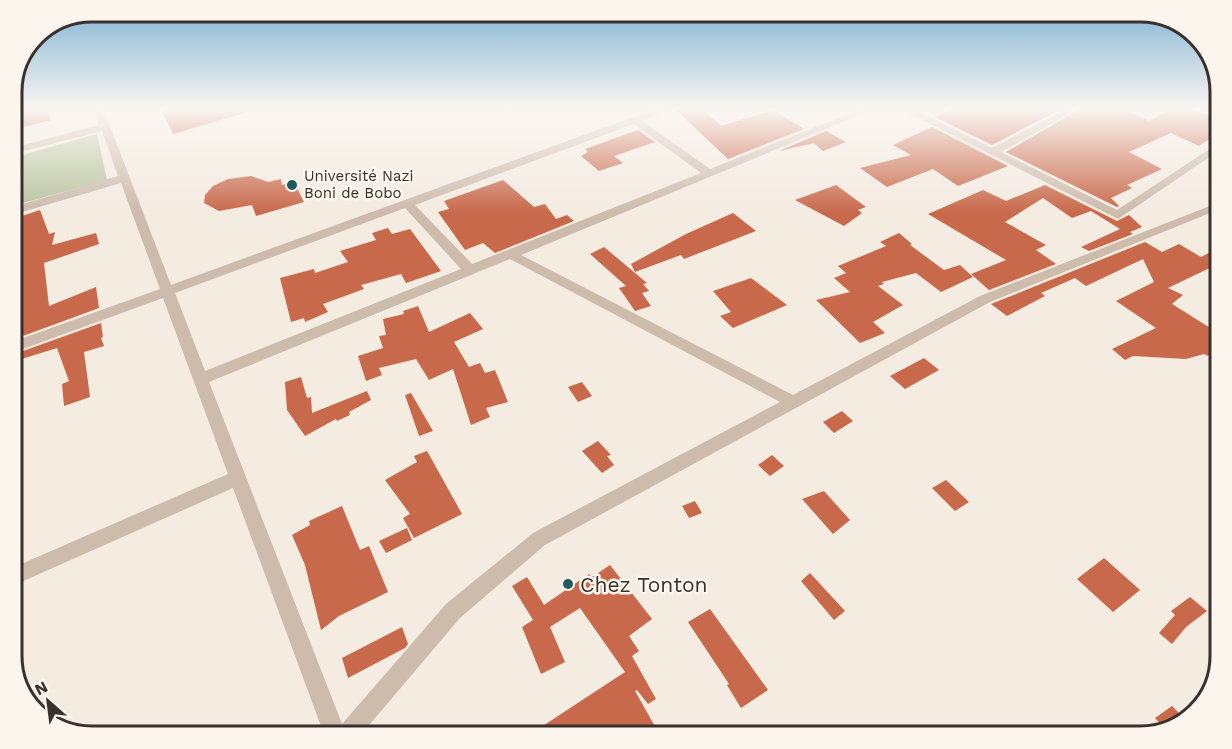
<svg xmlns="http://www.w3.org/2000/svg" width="1232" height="749" font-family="'Work Sans',sans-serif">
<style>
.green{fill:#b8c4a0}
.building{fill:#c8694b}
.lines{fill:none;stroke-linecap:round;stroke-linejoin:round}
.minor{fill:#cdbbac;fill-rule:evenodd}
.poi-dot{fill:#1f5a5e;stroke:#fbf5ee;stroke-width:2}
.labels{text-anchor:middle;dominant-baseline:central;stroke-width:5;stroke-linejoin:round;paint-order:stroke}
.far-poi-label{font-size:15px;fill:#3b302b;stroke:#fbf5ee;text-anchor:start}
.near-poi-label{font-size:21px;fill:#3b302b;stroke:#fbf5ee;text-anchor:start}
.rim{fill:none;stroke:#3b302b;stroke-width:3}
</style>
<rect width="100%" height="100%" fill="#f4ebe1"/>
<path class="green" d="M 97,134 L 107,180 L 12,206 L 12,158 Z"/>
<path class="building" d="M 12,108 L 47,108 L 51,120 L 12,130 Z
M 161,108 L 247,108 L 248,112 L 173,134 Z
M 674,108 L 700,108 L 721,126 L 773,110 L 804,129 L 814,125 L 728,159 Z
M 953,108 L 1063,108 L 992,145 L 935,117 Z
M 1082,108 L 1121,108 L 1149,121 L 1174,108 L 1188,108 L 1220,119 L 1220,132 L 1199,146 L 1171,133 L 1129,152 L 1162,169 L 1127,185 L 1132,188 L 1111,198 L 1119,206 L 1117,207 L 1006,152 Z
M 932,127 L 1008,166 L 958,186 L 933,169 L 887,187 L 860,168 L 911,155 L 893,145 Z
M 638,130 L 655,142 L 614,156 L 623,163 L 599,171 L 581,156 L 588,152 L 585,149 Z
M 826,131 L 846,142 L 823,151 L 814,143 L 779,151 Z
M 251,176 L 268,182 L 281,179 L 282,185 L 294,182 L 304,202 L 256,216 L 252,205 L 219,211 L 204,203 L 205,195 L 213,186 L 228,179 Z
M 503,180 L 534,207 L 545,204 L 556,219 L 567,215 L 574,221 L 495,253 L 483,243 L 465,250 L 438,212 L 449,209 L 444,201 Z
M 836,185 L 866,207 L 858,210 L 862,213 L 844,226 L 795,200 Z
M 1045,185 L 1117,221 L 1129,215 L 1142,227 L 1130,232 L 1133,234 L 1089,251 L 1081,247 L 1120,229 L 1091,211 L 1072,218 L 1043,198 L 1005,222 L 1046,245 L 1036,250 L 1056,264 L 989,290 L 971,274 L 1006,260 L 928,214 L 983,190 L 1006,201 Z
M 40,210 L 49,234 L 55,232 L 52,245 L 96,233 L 99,244 L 44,263 L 49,306 L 96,287 L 99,308 L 12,340 L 12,231 L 16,230 L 16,218 Z
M 733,213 L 756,231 L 684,259 L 681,255 L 635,272 L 631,264 L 686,234 Z
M 388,228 L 392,234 L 410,229 L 441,271 L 406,283 L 401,274 L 361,285 L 364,289 L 323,304 L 328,312 L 305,322 L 304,318 L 291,322 L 280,278 L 314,269 L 315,273 L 348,262 L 340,251 L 376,240 L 372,233 Z
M 899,233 L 912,244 L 910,245 L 944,270 L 960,265 L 973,277 L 941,292 L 916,273 L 882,282 L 884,284 L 878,286 L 903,305 L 873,322 L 885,333 L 860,343 L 816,300 L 850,292 L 834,278 L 846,273 L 838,266 L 886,246 L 880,242 Z
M 1145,242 L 1162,252 L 1179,244 L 1201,257 L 1220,247 L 1220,263 L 1168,288 L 1183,295 L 1172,304 L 1220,334 L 1220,345 L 1208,356 L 1204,354 L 1186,359 L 1133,356 L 1125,360 L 1112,349 L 1156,328 L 1116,301 L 1154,282 L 1143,259 L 1086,286 L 1075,278 L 1041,293 L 1045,296 L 1007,316 L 991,304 Z
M 604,247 L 647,283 L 643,284 L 649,291 L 642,293 L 651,306 L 635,311 L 619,288 L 626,286 L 590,254 Z
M 751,278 L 787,305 L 733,328 L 720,316 L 731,312 L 713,291 Z
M 418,306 L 429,332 L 470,313 L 483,329 L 454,342 L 469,367 L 480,363 L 485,373 L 495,370 L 508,402 L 486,408 L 490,417 L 471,425 L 453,369 L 429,380 L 416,359 L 379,368 L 382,375 L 366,381 L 358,356 L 383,348 L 379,336 L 386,335 L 383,319 L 404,314 L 403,311 Z
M 101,323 L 103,337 L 101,338 L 104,346 L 84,352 L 90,397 L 64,406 L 62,384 L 69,381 L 57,348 L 12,362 L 12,355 Z
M 924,358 L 939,370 L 905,389 L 890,376 Z
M 301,377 L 307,398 L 311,397 L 312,413 L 367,391 L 371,400 L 349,412 L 350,415 L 337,421 L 336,419 L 305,436 L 287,410 L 285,382 Z
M 582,382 L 592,396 L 578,402 L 568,387 Z
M 411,393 L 433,431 L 419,436 L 405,395 Z
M 842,411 L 853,421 L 834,433 L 823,422 Z
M 598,441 L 611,455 L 607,456 L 614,465 L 602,473 L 582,451 Z
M 427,451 L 462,514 L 414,538 L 403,518 L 410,514 L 385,480 L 417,462 L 414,456 Z
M 772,455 L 784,466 L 770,476 L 758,465 Z
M 946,480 L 969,502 L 955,511 L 932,488 Z
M 824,491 L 850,520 L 833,534 L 802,499 Z
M 695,501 L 702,513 L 689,518 L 682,506 Z
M 342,506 L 360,550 L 369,546 L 388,592 L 339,616 L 321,630 L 305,565 L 292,535 L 310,525 L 309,521 Z
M 407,528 L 412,540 L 386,553 L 379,541 Z
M 1104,558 L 1140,590 L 1113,612 L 1077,579 Z
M 610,565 L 652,619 L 629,636 L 639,651 L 632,656 L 656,699 L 648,704 L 637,690 L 635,691 L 661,737 L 526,737 L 625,672 L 580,608 L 550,627 L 565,662 L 541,674 L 522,627 L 533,620 L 512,586 L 527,577 L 544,605 L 589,574 L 592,577 Z
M 810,573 L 845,611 L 834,620 L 801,581 Z
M 1190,597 L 1207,611 L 1186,627 L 1172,644 L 1159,633 L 1175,615 L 1171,611 Z
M 710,609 L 768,690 L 741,708 L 727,685 L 729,684 L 688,622 Z
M 402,627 L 408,644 L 405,648 L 348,678 L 342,658 Z
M 1172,706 L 1185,719 L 1175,727 L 1166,730 L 1155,718 Z"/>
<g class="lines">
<path class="minor" d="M 93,108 L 103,108 L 171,285 L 658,108 L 672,108 L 642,121 L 710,169 L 863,108 L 876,108 L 521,255 L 793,395 L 980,296 L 1220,202 L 1220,209 L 990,302 L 545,545 L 460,618 L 359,737 L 325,737 L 233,488 L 12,586 L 12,568 L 228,474 L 163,298 L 12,353 L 12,342 L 160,289 L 121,183 L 12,215 L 12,207 L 118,176 L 102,131 L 12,154 L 12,148 L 99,125 ZM 634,124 L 701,173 L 472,264 L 415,205 ZM 405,208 L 461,269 L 205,371 L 175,293 ZM 510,259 L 780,402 L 533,533 L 446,604 L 342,724 L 209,382 Z
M 899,108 L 911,108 L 992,148 L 1068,108 L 1080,108 L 1001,152 L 1117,210 L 1220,142 L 1220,150 L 1118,219 Z"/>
</g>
<linearGradient id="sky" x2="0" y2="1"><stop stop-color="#7eb2d2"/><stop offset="0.51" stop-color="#faf6f2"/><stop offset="1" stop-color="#faf6f2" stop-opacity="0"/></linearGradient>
<rect width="1232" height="213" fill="url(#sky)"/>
<g class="poi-dot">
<circle cx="292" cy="185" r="6"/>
<circle cx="568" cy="584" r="6"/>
</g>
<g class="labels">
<g class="far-poi-label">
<text x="304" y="176">Université Nazi<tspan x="304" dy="17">Boni de Bobo</tspan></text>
</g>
<g class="near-poi-label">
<text x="580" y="584">Chez Tonton</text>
</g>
</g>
<path d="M0 0H1232V749H0ZM92 22H1140A70 70 0 0 1 1210 92V656A70 70 0 0 1 1140 726H92A70 70 0 0 1 22 656V92A70 70 0 0 1 92 22Z" fill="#fbf5ee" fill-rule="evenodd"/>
<path class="rim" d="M92 22H1140A70 70 0 0 1 1210 92V656A70 70 0 0 1 1140 726H92A70 70 0 0 1 22 656V92A70 70 0 0 1 92 22Z"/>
<g transform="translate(48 701) rotate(332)" stroke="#fbf5ee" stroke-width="4.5" paint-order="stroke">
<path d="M0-4.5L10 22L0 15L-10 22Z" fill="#3b302b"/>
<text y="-9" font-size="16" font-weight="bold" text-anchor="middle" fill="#3b302b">N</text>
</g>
</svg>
